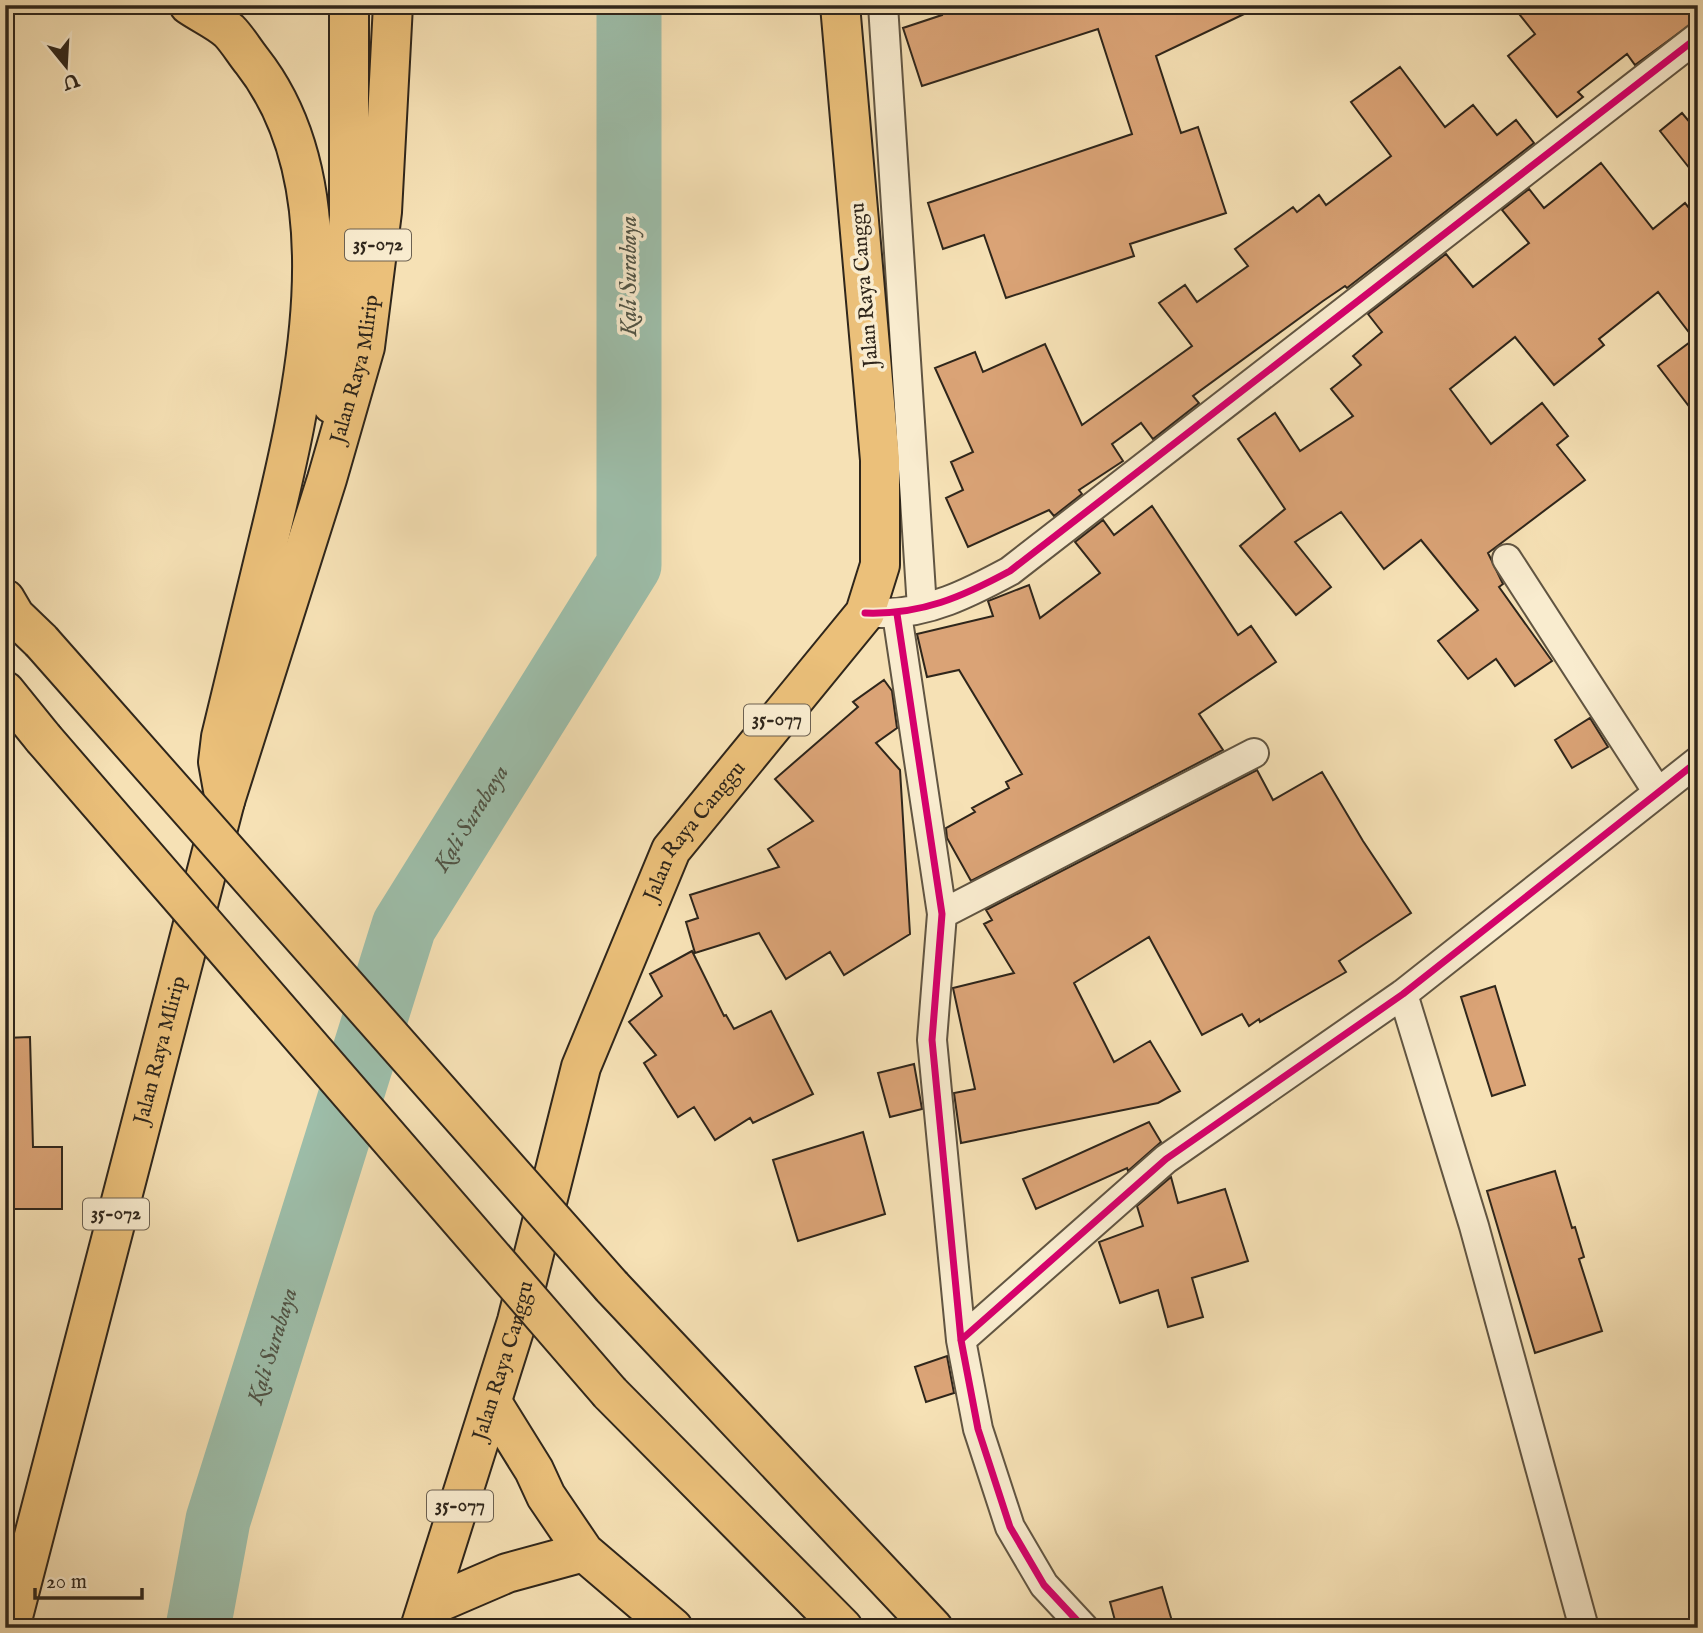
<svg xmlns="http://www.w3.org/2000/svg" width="1703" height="1633" font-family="'IM FELL English',serif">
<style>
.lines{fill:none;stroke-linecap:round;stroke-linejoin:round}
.river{stroke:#9dbeaa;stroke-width:65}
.building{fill:#daa376;stroke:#2f261b;stroke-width:2}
.street-casing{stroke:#615542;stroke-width:32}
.primary-casing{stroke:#2f261b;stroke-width:42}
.highway-casing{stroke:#2f261b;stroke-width:42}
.street{stroke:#f9eccf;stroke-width:28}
.primary{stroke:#ebc07a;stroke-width:38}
.highway{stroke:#ebc07a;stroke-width:38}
.highway-bridge-casing{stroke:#2f261b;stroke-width:42;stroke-linecap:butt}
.highway-bridge{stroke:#ebc07a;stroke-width:38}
.cycleway-casing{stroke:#f9eccf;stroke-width:11}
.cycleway{stroke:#d6006c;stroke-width:7}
.labels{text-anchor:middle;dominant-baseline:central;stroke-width:7;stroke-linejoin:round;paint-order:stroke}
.shield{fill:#f9eccf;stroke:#6c6151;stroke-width:2}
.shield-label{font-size:19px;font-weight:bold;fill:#2f261b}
.street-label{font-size:21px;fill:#2f261b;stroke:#f9eccf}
.water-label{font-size:23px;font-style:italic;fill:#505446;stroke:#f9eccf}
</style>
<rect width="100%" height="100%" fill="#f6e1b5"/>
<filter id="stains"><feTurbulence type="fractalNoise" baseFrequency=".00286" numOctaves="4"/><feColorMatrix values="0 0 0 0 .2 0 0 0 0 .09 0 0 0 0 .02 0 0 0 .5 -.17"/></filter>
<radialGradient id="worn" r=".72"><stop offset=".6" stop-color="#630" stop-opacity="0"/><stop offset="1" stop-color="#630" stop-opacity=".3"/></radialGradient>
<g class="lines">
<path class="river" id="s1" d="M 198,1628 L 218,1520 L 404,926 L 629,565 L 629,5"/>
</g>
<path class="building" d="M 939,5 L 1263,5 L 1156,56 L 1181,133 L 1198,127 L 1226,213 L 1130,244 L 1134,256 L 1006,298 L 984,235 L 943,249 L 928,203 L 1132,134 L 1098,29 L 922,86 L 903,28 L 942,15 Z
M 1512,5 L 1698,5 L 1698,19 L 1635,65 L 1627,54 L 1578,92 L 1583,97 L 1557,117 L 1508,56 L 1535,34 Z
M 1400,67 L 1445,127 L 1473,105 L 1497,135 L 1516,120 L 1534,143 L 1347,288 L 1345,286 L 1323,301 L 1193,396 L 1199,403 L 1153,439 L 1141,423 L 1112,444 L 1123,461 L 1079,490 L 1082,494 L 1054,516 L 1049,510 L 968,547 L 946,498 L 963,490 L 951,462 L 973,452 L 935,368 L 975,352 L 983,372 L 1045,344 L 1082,425 L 1192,346 L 1159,303 L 1185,285 L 1197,302 L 1248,266 L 1235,249 L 1293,207 L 1297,212 L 1319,195 L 1326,205 L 1391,156 L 1351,102 Z
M 1682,113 L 1698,132 L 1698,179 L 1660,131 Z
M 1601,163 L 1653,229 L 1685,203 L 1698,219 L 1698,418 L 1658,366 L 1694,339 L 1658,292 L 1599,339 L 1604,345 L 1554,385 L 1515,337 L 1450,389 L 1491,444 L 1542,403 L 1568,436 L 1557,445 L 1585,480 L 1488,553 L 1503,584 L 1499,587 L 1552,661 L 1515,686 L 1496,659 L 1468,679 L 1438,641 L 1478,610 L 1421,540 L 1384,569 L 1341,512 L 1295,542 L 1331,587 L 1296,615 L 1240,546 L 1285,509 L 1238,439 L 1275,413 L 1300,451 L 1353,416 L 1331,389 L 1361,365 L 1353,356 L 1382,332 L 1368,314 L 1446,254 L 1473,287 L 1529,243 L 1502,210 L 1529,189 L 1544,208 Z
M 1152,506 L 1238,635 L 1251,626 L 1276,662 L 1199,714 L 1223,750 L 971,881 L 947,838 L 946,828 L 975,812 L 972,808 L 1009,788 L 1006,782 L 1022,774 L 959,670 L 927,677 L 917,634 L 993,616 L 988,601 L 1029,585 L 1040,618 L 1100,573 L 1075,542 L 1103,520 L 1114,535 Z
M 884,680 L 892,691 L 897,728 L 876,743 L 900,770 L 910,934 L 844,975 L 830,952 L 786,979 L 759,933 L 695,953 L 686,922 L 698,918 L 690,895 L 779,867 L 768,849 L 813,821 L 775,779 L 858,707 L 853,702 Z
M 1590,718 L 1608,747 L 1572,768 L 1555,740 Z
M 1257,770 L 1273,800 L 1322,772 L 1363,841 L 1411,913 L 1339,961 L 1346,972 L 1260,1022 L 1259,1019 L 1249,1026 L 1242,1014 L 1202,1035 L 1149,937 L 1074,983 L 1114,1062 L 1150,1041 L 1180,1091 L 1158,1103 L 961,1143 L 954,1093 L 975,1089 L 953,988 L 1014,973 L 984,924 L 992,920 L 986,910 Z
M 692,951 L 724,1016 L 726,1015 L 734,1029 L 771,1011 L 813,1094 L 753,1123 L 750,1118 L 715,1140 L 694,1107 L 678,1117 L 644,1063 L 656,1055 L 629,1022 L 662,996 L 650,974 Z
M 1495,986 L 1525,1085 L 1492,1096 L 1461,997 Z
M 30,1037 L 33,1147 L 62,1147 L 62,1209 L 5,1209 L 5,1038 Z
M 914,1064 L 922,1109 L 890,1117 L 878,1073 Z
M 1149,1122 L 1161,1142 L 1128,1171 L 1127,1168 L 1036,1209 L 1023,1179 Z
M 863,1132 L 885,1214 L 798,1241 L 773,1160 Z
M 1555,1171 L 1572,1228 L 1575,1227 L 1584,1257 L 1579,1259 L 1602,1331 L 1535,1353 L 1487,1191 Z
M 1171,1177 L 1178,1203 L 1225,1189 L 1248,1261 L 1192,1278 L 1203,1317 L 1168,1327 L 1158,1290 L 1120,1303 L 1099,1242 L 1143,1226 L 1137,1206 Z
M 947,1356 L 954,1393 L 926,1402 L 915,1367 Z
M 1162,1587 L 1172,1621 L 1147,1628 L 1117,1628 L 1110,1602 Z"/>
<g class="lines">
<g class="street-casing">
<path id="street" d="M 883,5 L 922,608
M 1507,559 L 1657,791
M 880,613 C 927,615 971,592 1010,571 L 1698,37
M 897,614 L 942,914 L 932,1040 L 961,1340 L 978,1429 L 1010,1527 L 1044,1585 L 1084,1628
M 942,914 L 1254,753
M 1403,994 L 1474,1226 L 1584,1628
M 961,1340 L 1166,1159 L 1403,994 L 1698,761"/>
</g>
<g class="primary-casing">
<g id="primary">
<path d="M 332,404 L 349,216 L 349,5"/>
<path id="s2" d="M 10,1628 L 225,801 L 327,479 L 365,347 L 382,212 L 393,5"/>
<path id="s3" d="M 420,1628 L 517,1321 L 581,1067 L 671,850 L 865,613 L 880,565 L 880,460 L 840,5"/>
</g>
</g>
<g class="highway-casing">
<path id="highway" d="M 189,5 C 202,14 218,21 229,31 C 237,39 244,51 252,61 C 355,192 302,403 266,551 C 251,613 236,675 221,737 L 218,762 L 225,801
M 5,599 L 15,616 L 41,641
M 5,691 L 43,738
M 612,1287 L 933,1628
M 610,1393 L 843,1628
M 493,1404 L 534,1470 L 546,1496 L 584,1552 L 673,1628
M 428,1607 L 507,1573 L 584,1552"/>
</g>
<use href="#street" class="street"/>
<use href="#primary" class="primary"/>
<use href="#highway" class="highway"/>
<g class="highway-bridge-casing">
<path id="highway-bridge" d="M 41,641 L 612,1287
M 43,738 L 610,1393"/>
</g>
<use href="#highway-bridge" class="highway-bridge"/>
<g class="cycleway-casing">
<path id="cycleway" d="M 865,613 C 921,615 962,597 1010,571 L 1698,37
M 897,614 L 942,914 L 932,1040 L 961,1340 L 978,1429 L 1010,1527 L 1044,1585 L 1084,1628
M 961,1340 L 1166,1159 L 1403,994 L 1698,761"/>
</g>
<use href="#cycleway" class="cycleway"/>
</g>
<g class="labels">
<g class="shield">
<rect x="345" y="229.5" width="66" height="31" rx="5"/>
<rect x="744" y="704.5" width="66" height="31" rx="5"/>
<rect x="83" y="1198.5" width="66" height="31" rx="5"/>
<rect x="427" y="1490.5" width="66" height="31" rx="5"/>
</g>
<g class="shield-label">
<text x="378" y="245">35-072</text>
<text x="777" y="720">35-077</text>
<text x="116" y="1214">35-072</text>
<text x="460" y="1506">35-077</text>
</g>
<g class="street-label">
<text transform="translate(865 285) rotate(-95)">Jalan Raya Canggu</text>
<text stroke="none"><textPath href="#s2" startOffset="1306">Jalan Raya Mlirip</textPath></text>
<text stroke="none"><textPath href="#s3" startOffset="847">Jalan Raya Canggu</textPath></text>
<text stroke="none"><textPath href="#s2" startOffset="597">Jalan Raya Mlirip</textPath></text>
<text stroke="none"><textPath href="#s3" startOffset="280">Jalan Raya Canggu</textPath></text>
</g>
<g class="water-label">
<text transform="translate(629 276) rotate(-90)">Kali Surabaya</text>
<text stroke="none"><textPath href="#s1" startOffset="859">Kali Surabaya</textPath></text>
<text stroke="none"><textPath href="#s1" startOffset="292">Kali Surabaya</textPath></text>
</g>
</g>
<rect width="1703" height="1633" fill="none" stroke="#f6e1b5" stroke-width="28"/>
<rect x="7" y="7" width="1689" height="1619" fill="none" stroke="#2f261b" stroke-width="3.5"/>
<rect x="14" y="14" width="1675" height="1605" fill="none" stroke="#2f261b" stroke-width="2"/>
<g transform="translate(66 66) rotate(162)" stroke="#f9eccf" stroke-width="5" paint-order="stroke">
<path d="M0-5L12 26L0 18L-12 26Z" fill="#2f261b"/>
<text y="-10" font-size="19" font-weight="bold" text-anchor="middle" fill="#2f261b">U</text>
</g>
<path d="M35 1588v10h107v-10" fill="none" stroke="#2f261b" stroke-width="3.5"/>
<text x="46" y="1588" font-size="21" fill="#2f261b" stroke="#f9eccf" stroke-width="5" paint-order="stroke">20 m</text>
<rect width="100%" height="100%" filter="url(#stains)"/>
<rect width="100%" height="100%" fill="url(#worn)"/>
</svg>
